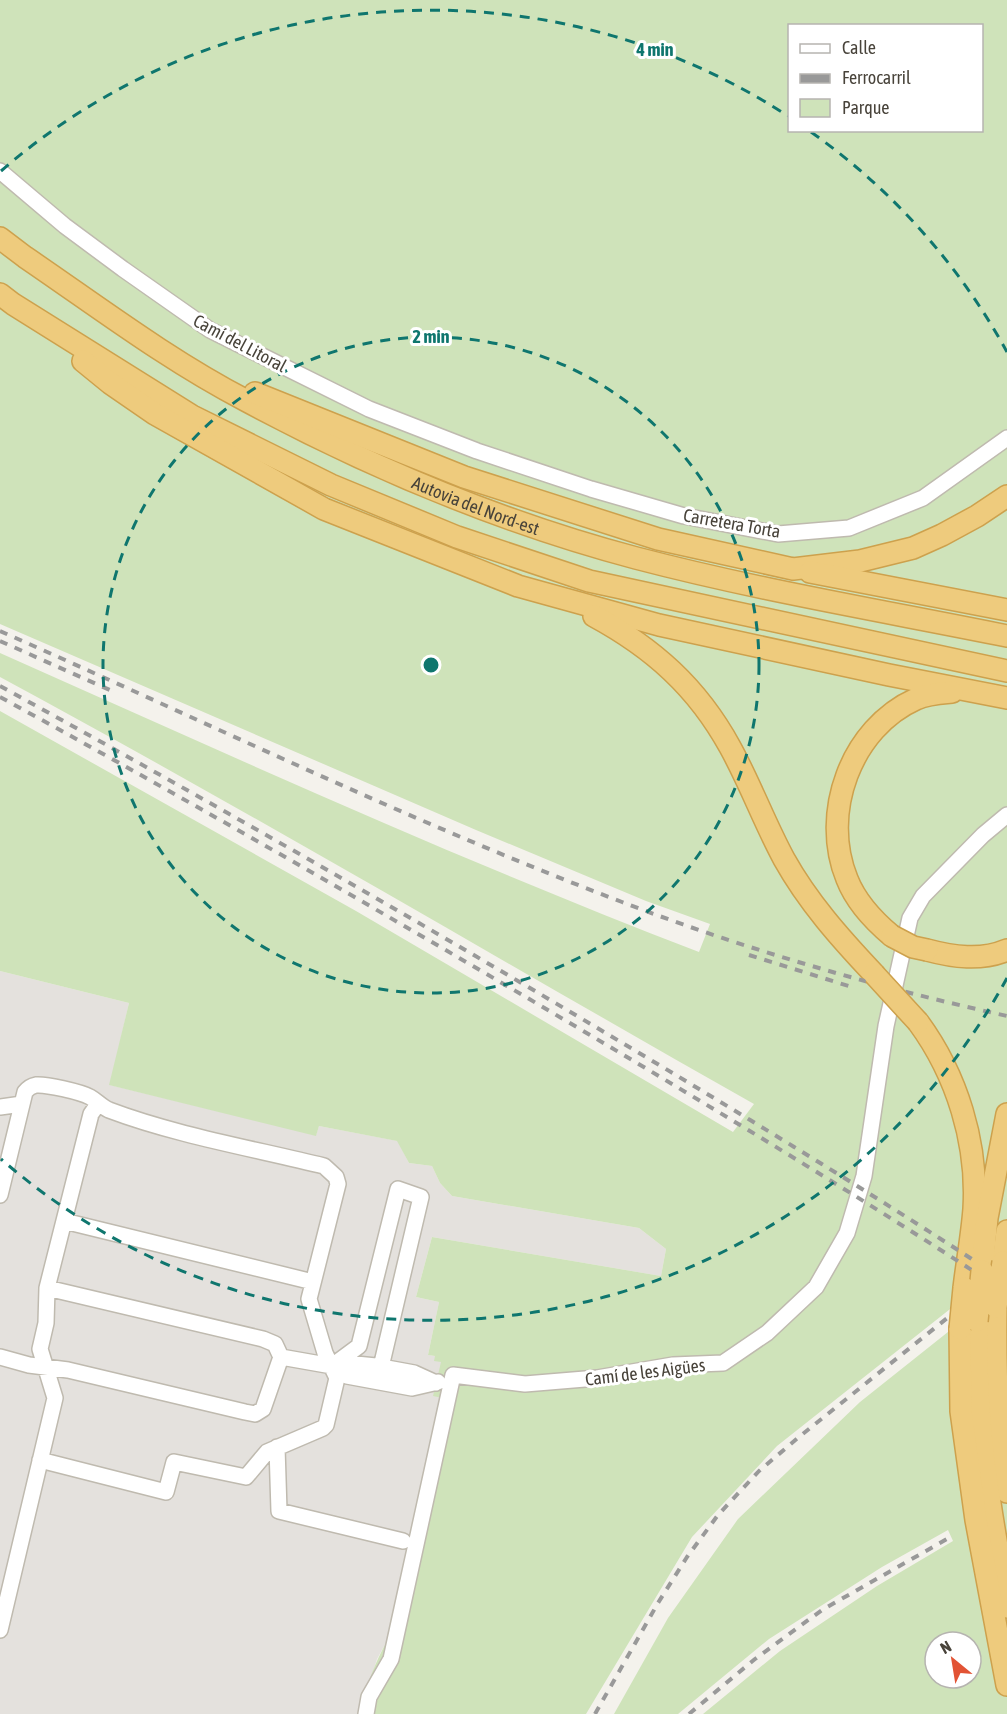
<svg xmlns="http://www.w3.org/2000/svg" width="1007" height="1714" font-family="'Asap Condensed',sans-serif">
<style>
.industrial{fill:#e4e1dd}
.green{fill:#cfe3ba;fill-rule:evenodd}
.lines{fill:none;stroke-linecap:round;stroke-linejoin:round}
.minor-casing{stroke:#bfbaaf;stroke-width:18}
.highway-casing{stroke:#cda14d;stroke-width:24}
.minor{stroke:#fff;stroke-width:15}
.highway{stroke:#eecb7d;stroke-width:21}
.rail{stroke:#999;stroke-width:4;stroke-dasharray:8 8;stroke-linecap:butt}
.highway-bridge-casing{stroke:#cda14d;stroke-width:24;stroke-linecap:butt}
.highway-bridge{stroke:#eecb7d;stroke-width:21}
.ring{fill:none;stroke:#0f766e;stroke-width:3;stroke-dasharray:10 8}
.labels{text-anchor:middle;dominant-baseline:central;stroke-width:6;stroke-linejoin:round;paint-order:stroke}
.street-label{font-size:18px;fill:#48433a;stroke:#fff}
.centre{fill:#0f766e;stroke:#fff;stroke-width:3}
.ring-label{font-size:18px;text-anchor:middle;font-weight:bold;fill:#0f766e;stroke:#fff;stroke-width:6;stroke-linejoin:round;paint-order:stroke}
</style>
<rect width="100%" height="100%" fill="#f4f2ec"/>
<path class="industrial" d="M 0,971 L 129,1003 L 110,1085 L 316,1135 L 319,1126 L 398,1141 L 409,1163 L 432,1166 L 440,1183 L 452,1196 L 639,1228 L 666,1249 L 661,1276 L 432,1237 L 416,1297 L 439,1302 L 428,1355 L 435,1356 L 441,1362 L 447,1399 L 388,1639 L 377,1659 L 360,1714 L 0,1714 Z"/>
<path class="green" d="M 0,0 L 1007,0 L 1007,1264 L 777,1446 L 692,1537 L 586,1714 L 360,1714 C 365,1687 375,1663 388,1639 L 447,1399 L 433,1396 L 441,1362 L 434,1361 L 435,1356 L 428,1355 L 439,1302 L 416,1297 L 432,1237 L 661,1276 L 666,1249 L 639,1228 L 452,1196 L 440,1183 L 432,1166 L 409,1163 L 397,1141 L 319,1126 L 316,1136 L 109,1085 L 129,1003 L 0,971 L 0,711 L 356,911 L 733,1132 L 754,1104 C 503,962 254,814 0,677 L 0,653 C 231,756 462,861 699,952 L 710,924 L 646,901 L 476,830 L 0,624 ZM 790,26 L 982,26 L 982,130 L 790,130 Z
M 1007,1285 L 1007,1714 L 703,1714 L 780,1651 L 877,1586 L 953,1541 L 948,1530 L 882,1567 L 769,1639 L 678,1714 L 614,1714 L 668,1618 L 738,1519 L 860,1402 ZM 935,1642 L 971,1642 L 971,1678 L 935,1678 Z"/>
<g class="lines">
<g class="minor-casing">
<path id="minor" d="M 0,171 L 65,226 L 123,269 L 210,330 L 369,409 L 477,451 L 591,489 L 684,516 L 778,534 L 849,528 L 923,498 L 1007,438
M 0,1107 L 22,1104
M 0,1195 L 25,1092 C 28,1088 31,1086 36,1085 C 46,1084 81,1092 90,1097 C 97,1101 102,1107 109,1110 C 175,1135 255,1149 324,1166 L 336,1177 L 338,1184 L 309,1299 L 325,1353 L 337,1378 L 326,1425 L 323,1428 L 267,1452 L 246,1477 L 174,1462 L 166,1492 L 40,1460
M 64,1221 L 313,1282
M 0,1357 L 29,1365 L 68,1370 L 245,1412 L 255,1414 L 263,1409 L 281,1357 L 275,1344 L 263,1339 L 47,1288
M 281,1357 L 332,1366 L 346,1363 L 376,1366 L 414,1373 L 436,1383
M 332,1366 L 359,1346 L 398,1189 L 421,1197 L 381,1367
M 332,1366 L 347,1376 L 412,1388 L 438,1382
M 277,1447 L 279,1511 L 403,1541
M 0,1630 L 55,1398 L 40,1349 L 46,1323 L 47,1288 L 91,1114 L 98,1104
M 366,1714 L 369,1697 L 391,1659 L 453,1375 L 525,1384 L 597,1378 L 673,1365 L 723,1363 L 767,1333 L 816,1287 L 847,1233 L 864,1176 L 886,1026 L 910,918 L 923,896 L 983,835 L 1007,815"/>
</g>
<g class="highway-casing">
<g id="highway">
<path id="s1" d="M 0,238 L 25,257 C 97,306 168,360 245,400 C 368,466 500,522 636,558 C 758,590 883,611 1007,636"/>
<path d="M 0,294 L 13,304 L 192,416 L 331,485 L 457,537 L 589,581 L 1007,671"/>
<path d="M 83,361 L 110,383 L 155,414 L 324,509 L 518,586 L 659,625 L 889,675 L 1007,698"/>
<path d="M 255,393 L 464,477 L 658,539 L 793,569 L 860,561 L 913,548 L 942,535 L 977,516 L 1007,496"/>
<path d="M 810,572 L 1007,610"/>
<path d="M 594,616 C 653,648 697,687 730,747 C 750,783 764,822 784,859 C 808,902 840,938 874,974"/>
<path d="M 892,936 C 874,921 856,902 847,879 C 820,813 851,728 916,699 C 926,694 941,693 952,692"/>
<path d="M 927,950 C 953,957 981,961 1007,950"/>
<path d="M 918,1022 C 957,1075 978,1143 974,1209 C 972,1235 967,1262 964,1288"/>
<path d="M 1003,1262 L 1007,1231"/>
<path d="M 982,1271 L 987,1218 L 1007,1114"/>
<path d="M 996,1307 C 995,1369 997,1431 1007,1492"/>
<path d="M 977,1321 C 976,1382 980,1443 990,1503 C 995,1538 1002,1572 1007,1607"/>
<path d="M 960,1329 L 961,1411 L 976,1520 L 1007,1685"/>
</g>
</g>
<use href="#minor" class="minor"/>
<use href="#highway" class="highway"/>
<path class="rail" d="M 0,631 C 206,722 411,822 622,902 C 747,950 876,987 1007,1016
M 0,641 L 112,691
M 0,686 C 186,788 369,893 552,1001 C 705,1092 858,1184 1007,1282
M 0,697 C 181,796 359,899 536,1003 C 695,1097 853,1192 1007,1293
M 749,955 L 855,988
M 595,1714 L 658,1603 L 687,1557 L 718,1515 L 759,1471 L 799,1437 L 1007,1270
M 689,1714 L 755,1659 L 822,1610 L 947,1539"/>
<g class="highway-bridge-casing">
<path id="highway-bridge" d="M 892,936 L 913,947 L 927,950
M 874,974 L 918,1022
M 996,1307 L 1003,1262
M 977,1321 L 982,1271
M 960,1329 L 964,1288"/>
</g>
<use href="#highway-bridge" class="highway-bridge"/>
</g>
<g class="ring">
<circle cx="431" cy="665" r="328"/>
<path d="M1007 978A655 655 0 0 1 1 1159M1 171A655 655 0 0 1 788 116M811 132A655 655 0 0 1 1007 352"/>
</g>
<g class="labels">
<g class="street-label">
<text transform="translate(240 343) rotate(28)">Camí del Litoral</text>
<text stroke="none"><textPath href="#s1" startOffset="548">Autovia del Nord-est</textPath></text>
<text transform="translate(732 523) rotate(10)">Carretera Torta</text>
<text transform="translate(645 1372) rotate(-7)">Camí de les Aigües</text>
</g>
</g>
<circle cx="431" cy="665" r="9" class="centre"/>
<g class="ring-label">
<text x="655" y="56">4 min</text>
<text x="431" y="343">2 min</text>
</g>
<rect x="788" y="24" width="195" height="108" fill="#ffffff" stroke="#b6b4b0" stroke-width="1.5"/>
<rect x="800" y="44" width="30" height="9" fill="#ffffff" stroke="#b6b4b0" stroke-width="1.5"/>
<text x="842" y="54" font-size="18" fill="#48433a">Calle</text>
<rect x="800" y="74" width="30" height="9" fill="#999999" stroke="#b6b4b0" stroke-width="1.5"/>
<text x="842" y="84" font-size="18" fill="#48433a">Ferrocarril</text>
<rect x="800" y="99" width="30" height="18" fill="#cfe3ba" stroke="#b6b4b0" stroke-width="1.5"/>
<text x="842" y="114" font-size="18" fill="#48433a">Parque</text>
<g transform="translate(953 1660) rotate(330)"><circle r="28" fill="#ffffff" stroke="#b6b4b0" stroke-width="1.5"/>
<path d="M0-4.5L10 22L0 15L-10 22Z" fill="#e25334"/>
<text y="-9" font-size="16" font-weight="bold" text-anchor="middle" fill="#48433a">N</text>
</g>
</svg>
